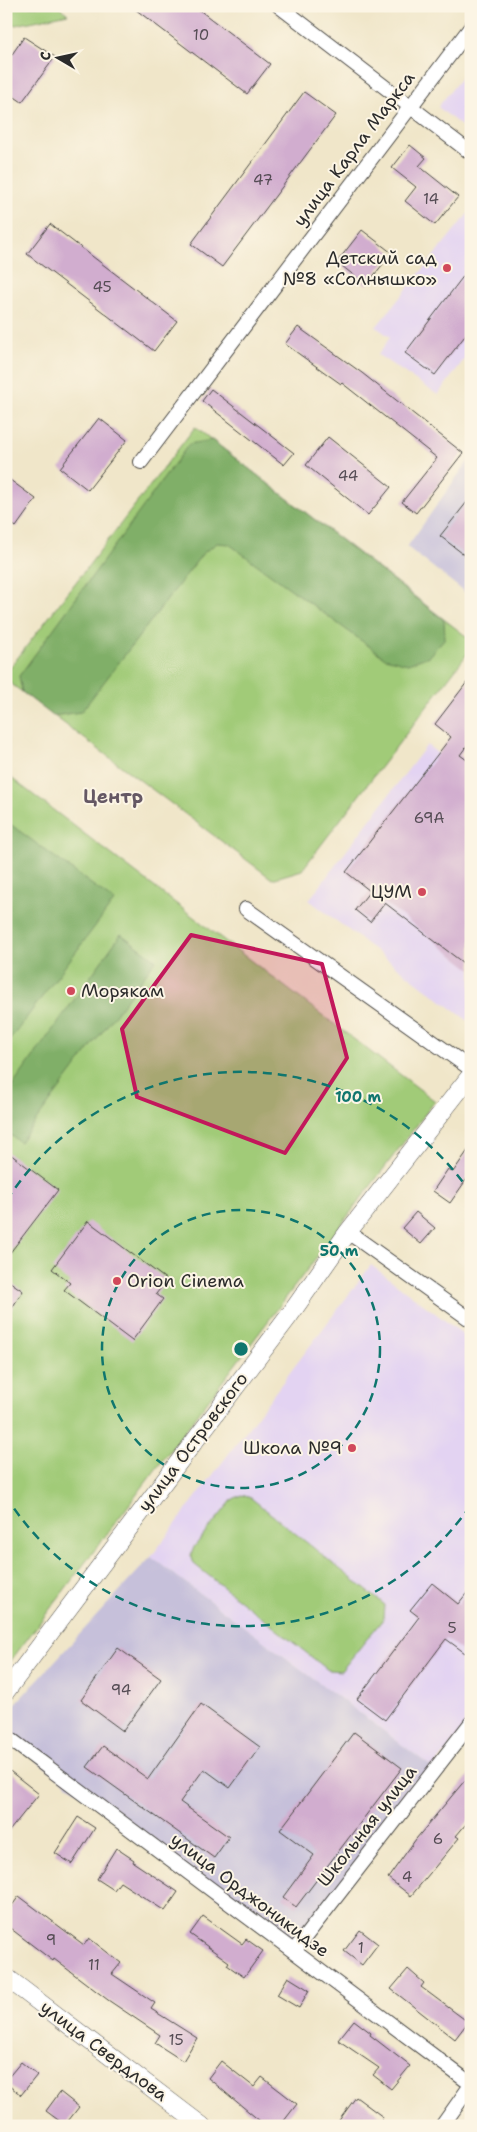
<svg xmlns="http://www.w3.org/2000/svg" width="477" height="2132" font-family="'Shantell Sans',sans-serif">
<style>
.built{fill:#e3d3f2}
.industrial{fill:#c6c0da}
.green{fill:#a1cb78;stroke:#667b52}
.forest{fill:#80af68;stroke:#566d4a}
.building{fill:#d1adcf}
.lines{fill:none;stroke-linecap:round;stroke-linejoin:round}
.minor-casing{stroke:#494743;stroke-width:16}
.tertiary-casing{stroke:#494743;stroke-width:19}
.minor{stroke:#fff;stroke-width:14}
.tertiary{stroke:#fff;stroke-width:18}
.marked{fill:#c2185b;fill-opacity:0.2;stroke:#c2185b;stroke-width:4;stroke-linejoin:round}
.ring{fill:none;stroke:#0f766e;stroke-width:2.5;stroke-dasharray:9 6}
.poi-dot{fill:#d1495b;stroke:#fcf5e5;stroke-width:2}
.labels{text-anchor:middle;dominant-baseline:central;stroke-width:4;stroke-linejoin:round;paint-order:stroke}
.number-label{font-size:15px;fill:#544c54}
.street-label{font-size:18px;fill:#2b2b2b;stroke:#fcf5e5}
.poi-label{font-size:18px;fill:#2b2b2b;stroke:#fcf5e5;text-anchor:end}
.neighbourhood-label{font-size:19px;font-weight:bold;fill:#655864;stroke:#fcf5e5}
.centre{fill:#0f766e;stroke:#fcf5e5;stroke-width:2.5}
.ring-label{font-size:15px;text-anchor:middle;font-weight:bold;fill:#0f766e;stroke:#fcf5e5;stroke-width:4;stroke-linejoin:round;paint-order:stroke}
</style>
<rect width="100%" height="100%" fill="#fcf5e5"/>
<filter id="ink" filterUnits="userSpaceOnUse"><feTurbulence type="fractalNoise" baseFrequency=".02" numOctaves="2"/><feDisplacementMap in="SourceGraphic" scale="10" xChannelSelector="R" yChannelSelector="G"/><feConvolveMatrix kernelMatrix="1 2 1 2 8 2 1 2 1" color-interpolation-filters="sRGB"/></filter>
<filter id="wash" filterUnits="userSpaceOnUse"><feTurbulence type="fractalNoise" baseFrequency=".0096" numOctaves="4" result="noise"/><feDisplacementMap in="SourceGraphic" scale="20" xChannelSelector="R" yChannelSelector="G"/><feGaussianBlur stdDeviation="1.12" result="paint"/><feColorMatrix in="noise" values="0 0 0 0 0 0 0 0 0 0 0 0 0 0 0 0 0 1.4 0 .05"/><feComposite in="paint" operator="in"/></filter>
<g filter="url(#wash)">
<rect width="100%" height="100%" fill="#f0e6c9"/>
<path class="built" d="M 471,65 L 471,134 L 438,107 Z
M 471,210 L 471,350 L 438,395 L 378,355 L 390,337 L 376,327 Z
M 427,745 L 471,779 L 471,1023 L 309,900 Z
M 371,1265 L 471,1340 L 471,1720 L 433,1768 L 151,1557 Z"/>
<path class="industrial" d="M 471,457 L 471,597 L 407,547 Z
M 151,1557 L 433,1768 L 288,1950 L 6,1738 L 6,1714 Z"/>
<path class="green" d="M 6,6 L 58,6 L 68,14 L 6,27 Z
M 195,427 L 471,640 L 471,649 L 302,870 L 272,879 L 6,680 L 6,673 Z
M 6,774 L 435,1101 L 6,1667 Z
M 242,1495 L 251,1498 L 385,1605 L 384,1618 L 341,1671 L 328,1670 L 194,1564 L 191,1555 L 194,1547 L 233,1499 Z"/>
<path class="forest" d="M 212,440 L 444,620 L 445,638 L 429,656 L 408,664 L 385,658 L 229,544 L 217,543 L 203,553 L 81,712 L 53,716 L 22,692 L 19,676 L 189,444 Z
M 6,821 L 114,901 L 6,1045 Z
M 121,934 L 156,960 L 20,1142 L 6,1132 L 6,1095 Z"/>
<g id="blocks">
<path class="building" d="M 131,6 L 194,6 L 270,64 L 247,94 Z
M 24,37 L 55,57 L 22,102 L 6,91 L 6,63 Z
M 304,92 L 336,115 L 222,267 L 191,244 Z
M 410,145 L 426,158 L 419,166 L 458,197 L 435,225 L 405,201 L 416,187 L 392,168 Z
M 50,224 L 177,321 L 154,351 L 27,254 Z
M 362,230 L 392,253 L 366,285 L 337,262 Z
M 471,266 L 471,328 L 435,375 L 405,353 Z
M 298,327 L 362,373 L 463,453 L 416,513 L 402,502 L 437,458 L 342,383 L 341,384 L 285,344 Z
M 211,389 L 294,453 L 284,465 L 202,401 Z
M 99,418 L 127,440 L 88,490 L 60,468 Z
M 328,437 L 391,487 L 368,515 L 306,465 Z
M 6,477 L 36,499 L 16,527 L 6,520 Z
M 471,497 L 471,560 L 440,536 Z
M 471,677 L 471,740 L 460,755 L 471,763 L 471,969 L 385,903 L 370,922 L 355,910 L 370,891 L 346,872 L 451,737 L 435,724 Z
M 471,1146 L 471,1173 L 450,1203 L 433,1191 L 448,1169 L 453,1172 Z
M 6,1151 L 58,1190 L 6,1258 Z
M 416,1212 L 435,1228 L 421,1244 L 402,1228 Z
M 88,1221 L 167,1280 L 156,1294 L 163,1299 L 132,1341 L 64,1290 L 70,1283 L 52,1269 Z
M 6,1279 L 23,1291 L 6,1317 Z
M 432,1583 L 458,1604 L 471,1588 L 471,1646 L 465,1653 L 446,1639 L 385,1720 L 357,1699 L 419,1617 L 410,1610 Z
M 118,1648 L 161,1679 L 123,1731 L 81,1700 Z
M 201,1704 L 260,1747 L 230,1788 L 204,1769 L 180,1802 L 229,1837 L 214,1858 L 87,1767 L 103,1746 L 148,1779 Z
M 354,1732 L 402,1768 L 296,1907 L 283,1897 L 314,1855 L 280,1830 Z
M 6,1768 L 39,1794 L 6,1835 Z
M 471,1773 L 471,1818 L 456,1836 L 459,1838 L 411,1896 L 388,1878 L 416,1839 Z
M 78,1817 L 95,1828 L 72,1864 L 55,1853 Z
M 116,1848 L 134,1860 L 133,1862 L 178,1892 L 165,1911 L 120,1882 L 114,1890 L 97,1879 Z
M 19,1896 L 84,1945 L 89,1938 L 121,1963 L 112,1974 L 155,2003 L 151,2009 L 197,2038 L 183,2061 L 155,2043 L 160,2035 L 108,2000 L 54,1959 L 53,1961 L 6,1925 L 6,1914 Z
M 203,1916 L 242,1944 L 246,1939 L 263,1951 L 244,1977 L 227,1965 L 229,1962 L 190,1934 Z
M 360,1930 L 378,1944 L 362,1965 L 344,1951 Z
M 408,1969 L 424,1983 L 421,1987 L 468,2022 L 455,2039 L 391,1989 Z
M 288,1977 L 309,1990 L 299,2008 L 277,1995 Z
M 354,2020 L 371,2033 L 370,2035 L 410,2066 L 391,2089 L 373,2075 L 379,2068 L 338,2040 Z
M 221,2061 L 254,2087 L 262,2077 L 297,2104 L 280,2126 L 266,2126 L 208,2078 Z
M 21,2062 L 37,2075 L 21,2095 L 6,2083 L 6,2080 Z
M 60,2092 L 79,2107 L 65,2125 L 46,2111 Z
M 356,2097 L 383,2117 L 377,2126 L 335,2126 Z"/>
</g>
</g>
<g filter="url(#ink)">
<use href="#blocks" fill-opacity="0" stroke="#494743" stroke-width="1"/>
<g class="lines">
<g class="minor-casing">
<path id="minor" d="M 279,6 L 471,153
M 141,462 L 471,27
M 246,909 L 471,1069
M 348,1232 L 471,1320
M 6,1736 L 471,2084
M 294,1951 L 471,1723
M 442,2126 L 471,2085"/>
</g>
<g class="tertiary-casing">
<path id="tertiary" d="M 6,1691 L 289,1316 L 348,1232 L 471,1075
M 6,1977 L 202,2126"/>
</g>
<use href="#minor" class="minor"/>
<use href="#tertiary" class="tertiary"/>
</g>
</g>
<path class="marked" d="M 191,935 L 322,964 L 347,1058 L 285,1153 L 137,1097 L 122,1029 Z"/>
<g class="ring">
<circle cx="241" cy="1349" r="139"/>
<path d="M470 1506A278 278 0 0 1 7 1498M7 1200A278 278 0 0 1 470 1192"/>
</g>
<g class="poi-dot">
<circle cx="447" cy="268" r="5"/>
<circle cx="422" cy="892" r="5"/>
<circle cx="71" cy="991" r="5"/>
<circle cx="117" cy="1281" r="5"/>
<circle cx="352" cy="1448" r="5"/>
</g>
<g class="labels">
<g class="number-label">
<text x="201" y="35">10</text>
<text x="263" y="180">47</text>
<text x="431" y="199">14</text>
<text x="102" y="287">45</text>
<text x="348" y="476">44</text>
<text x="429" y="818">69А</text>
<text x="452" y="1628">5</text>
<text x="121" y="1690">94</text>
<text x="438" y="1839">6</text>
<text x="407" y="1877">4</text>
<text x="51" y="1940">9</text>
<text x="361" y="1948">1</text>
<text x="94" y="1965">11</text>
<text x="176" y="2040">15</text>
</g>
<g class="street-label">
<text transform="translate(354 149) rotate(-53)">улица Карла Маркса</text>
<text transform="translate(193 1442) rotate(-53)">улица Островского</text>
<text transform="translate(367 1826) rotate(-52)">Школьная улица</text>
<text transform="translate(250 1895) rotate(37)">улица Орджоникидзе</text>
<text transform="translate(104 2051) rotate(37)">улица Свердлова</text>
</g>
<g class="poi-label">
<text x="437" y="258">Детский сад<tspan x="437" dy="21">№8 «Солнышко»</tspan></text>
<text x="412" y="892">ЦУМ</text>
<text x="81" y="991" text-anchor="start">Морякам</text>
<text x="127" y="1281" text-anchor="start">Orion Cinema</text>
<text x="342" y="1448">Школа №9</text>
</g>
<g class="neighbourhood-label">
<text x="113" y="796">Центр</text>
</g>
</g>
<circle cx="241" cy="1349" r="8" class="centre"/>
<g class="ring-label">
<text x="358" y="1102">100 m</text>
<text x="339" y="1256">50 m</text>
</g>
<rect width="477" height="2132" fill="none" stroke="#fcf5e5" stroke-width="25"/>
<g transform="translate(58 58) rotate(279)" stroke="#fcf5e5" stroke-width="4" paint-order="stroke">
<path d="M0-4L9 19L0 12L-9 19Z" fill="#2b2b2b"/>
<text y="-8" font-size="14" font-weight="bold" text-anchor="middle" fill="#2b2b2b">С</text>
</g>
</svg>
